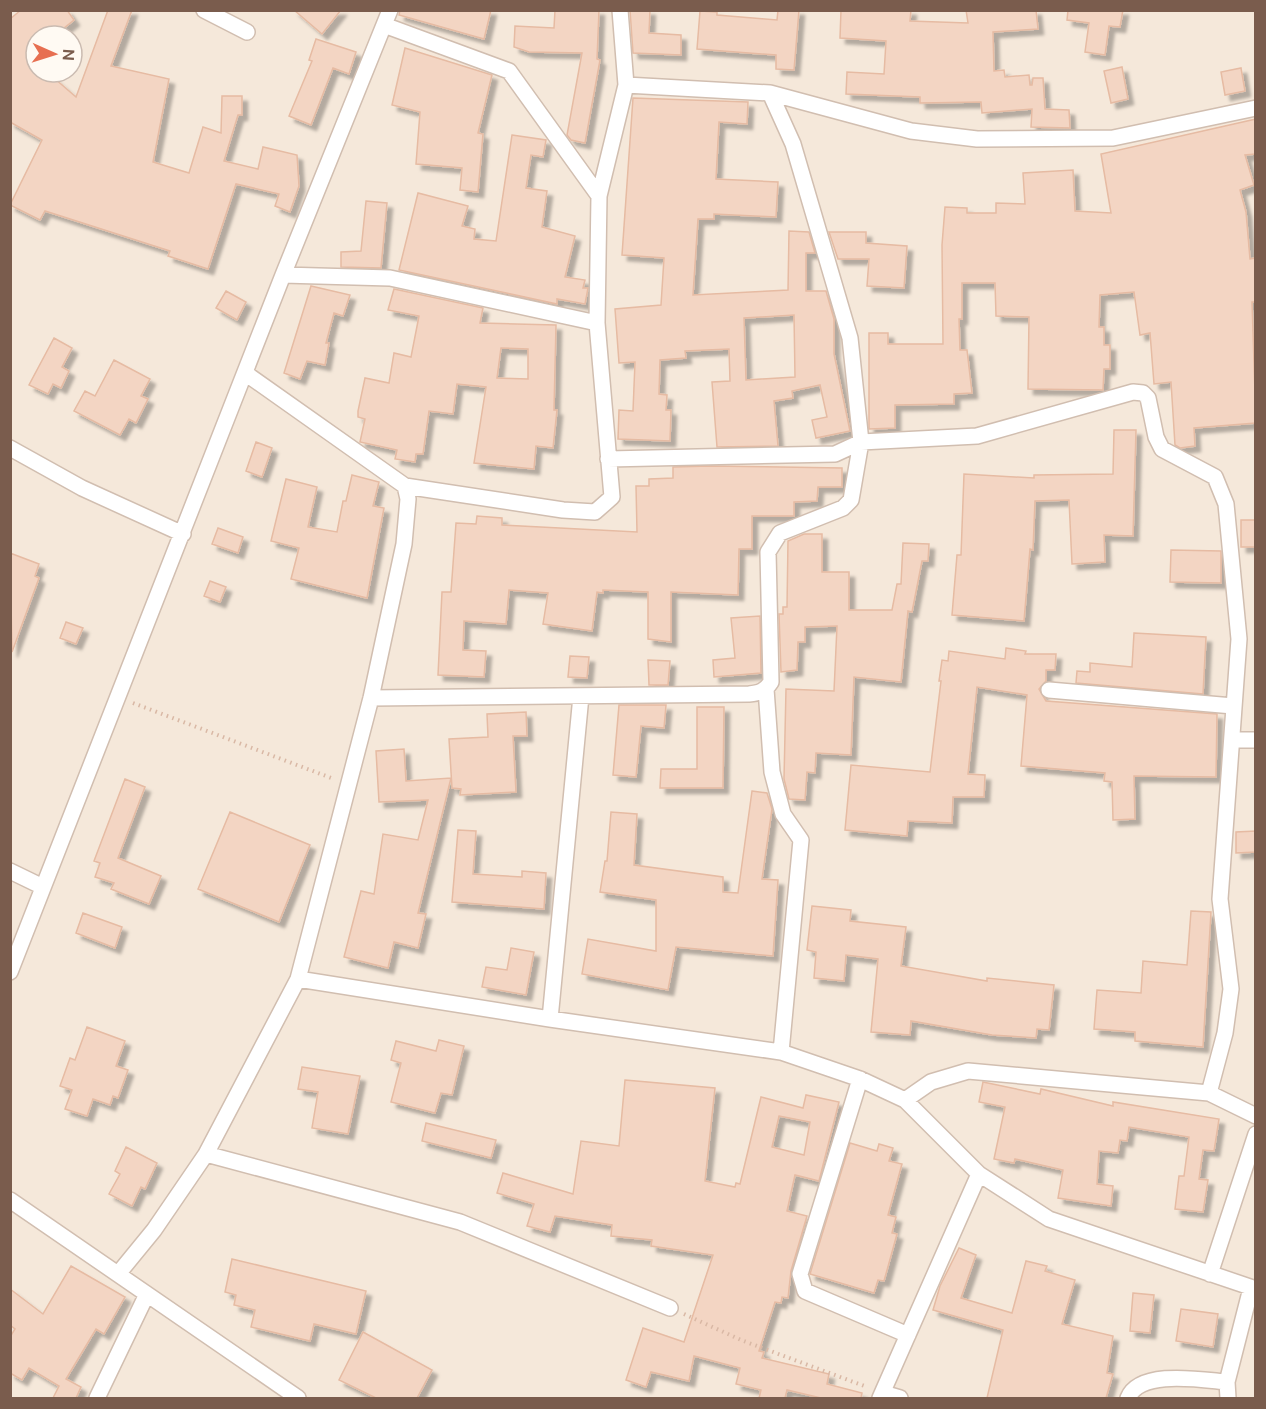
<svg xmlns="http://www.w3.org/2000/svg" width="1266" height="1409" font-family="'DM Sans',sans-serif">
<style>
.residential{fill:#f5e8da;fill-rule:evenodd}
.building{fill:#f3d5c3;stroke:#e6bba3;stroke-width:1.5;fill-rule:evenodd;filter:url(#shadow)}
.lines{fill:none;stroke-linecap:round;stroke-linejoin:round}
.street-casing{stroke:#d1beb0;stroke-width:18}
.path{stroke:#d9b8a5;stroke-width:4;stroke-dasharray:1.5 4.5;stroke-linecap:butt}
.street{stroke:#fff;stroke-width:15}
</style>
<defs>
<filter id="shadow"><feDropShadow dx="5.5" dy="5.5" stdDeviation="1.5" flood-color="#0004"/></filter>
</defs>
<rect width="100%" height="100%" fill="#fdf6ec"/>
<path class="residential" d="M 11,11 L 1255,11 L 1255,1398 L 11,1398 ZM 36,36 L 72,36 L 72,72 L 36,72 Z"/>
<path class="building" d="M 21,10 L 67,10 L 74,20 L 54,36 L 36,36 L 36,72 L 47,72 L 76,97 L 108,10 L 132,10 L 111,66 L 169,79 L 153,162 L 189,173 L 203,127 L 221,133 L 222,96 L 242,96 L 242,115 L 238,115 L 224,161 L 258,169 L 263,147 L 297,155 L 299,186 L 290,212 L 275,206 L 279,194 L 236,184 L 208,269 L 168,256 L 170,251 L 45,211 L 40,220 L 10,205 L 42,140 L 10,122 L 10,19 Z
M 294,10 L 341,10 L 322,34 Z
M 400,10 L 491,10 L 484,39 L 399,15 Z
M 555,10 L 599,10 L 597,59 L 600,60 L 585,143 L 571,140 L 567,135 L 582,53 L 529,52 L 514,47 L 515,26 L 554,28 Z
M 630,10 L 650,10 L 649,33 L 681,35 L 681,55 L 633,53 Z
M 778,10 L 799,10 L 794,70 L 776,69 L 776,55 L 697,49 L 700,11 L 717,12 L 717,15 L 777,20 Z
M 841,10 L 911,10 L 910,21 L 968,23 L 966,10 L 1036,10 L 1038,29 L 993,32 L 994,71 L 1004,70 L 1005,77 L 1029,75 L 1030,85 L 1032,85 L 1033,78 L 1043,78 L 1045,109 L 1069,110 L 1070,128 L 1031,127 L 1032,109 L 982,113 L 981,102 L 920,103 L 920,97 L 846,94 L 847,72 L 884,74 L 886,41 L 840,38 Z
M 1068,10 L 1123,10 L 1120,27 L 1109,26 L 1105,55 L 1085,52 L 1089,23 L 1067,20 Z
M 316,39 L 356,52 L 349,74 L 333,68 L 311,125 L 289,116 L 312,61 L 309,60 Z
M 405,48 L 492,75 L 478,133 L 483,134 L 478,192 L 460,190 L 462,168 L 416,164 L 420,112 L 392,105 Z
M 1122,67 L 1128,99 L 1111,103 L 1104,71 Z
M 1241,68 L 1245,91 L 1225,95 L 1221,72 Z
M 633,98 L 748,102 L 747,124 L 719,122 L 716,179 L 778,182 L 776,217 L 714,214 L 714,219 L 698,219 L 693,295 L 788,290 L 789,231 L 809,232 L 815,253 L 806,253 L 806,291 L 826,291 L 834,319 L 834,354 L 850,431 L 816,438 L 812,420 L 827,417 L 820,385 L 792,391 L 793,398 L 774,401 L 778,446 L 717,447 L 712,382 L 730,381 L 729,349 L 685,351 L 686,358 L 660,360 L 659,394 L 667,395 L 666,410 L 671,410 L 670,441 L 618,439 L 619,410 L 633,411 L 635,362 L 619,363 L 615,309 L 661,305 L 664,258 L 622,255 ZM 794,315 L 795,377 L 746,380 L 744,318 Z
M 1256,119 L 1256,154 L 1245,155 L 1254,185 L 1240,190 L 1246,212 L 1250,259 L 1256,258 L 1256,302 L 1252,302 L 1256,423 L 1194,428 L 1195,446 L 1180,448 L 1175,445 L 1171,382 L 1154,384 L 1150,333 L 1140,335 L 1134,292 L 1100,295 L 1099,327 L 1104,327 L 1104,345 L 1110,345 L 1110,369 L 1104,369 L 1103,390 L 1028,389 L 1029,317 L 996,316 L 995,283 L 962,283 L 962,319 L 959,319 L 960,350 L 967,350 L 972,393 L 954,394 L 954,404 L 895,405 L 895,428 L 869,429 L 869,333 L 888,333 L 888,344 L 943,344 L 942,245 L 945,207 L 967,208 L 967,213 L 996,213 L 996,203 L 1025,204 L 1023,173 L 1073,170 L 1075,211 L 1111,213 L 1101,154 Z
M 512,135 L 546,140 L 543,157 L 531,155 L 526,188 L 547,191 L 542,227 L 575,236 L 565,277 L 585,280 L 583,288 L 588,288 L 585,304 L 557,299 L 557,304 L 399,270 L 418,193 L 468,206 L 462,226 L 475,229 L 474,239 L 496,241 Z
M 366,201 L 387,203 L 381,268 L 341,267 L 341,252 L 361,251 Z
M 829,232 L 866,232 L 866,243 L 907,246 L 904,288 L 867,286 L 869,259 L 838,259 Z
M 311,286 L 350,295 L 343,316 L 334,313 L 326,343 L 329,343 L 325,365 L 307,361 L 300,379 L 284,373 Z
M 394,289 L 483,308 L 480,323 L 556,325 L 554,410 L 557,410 L 553,448 L 536,446 L 534,469 L 474,463 L 486,387 L 457,384 L 453,414 L 429,411 L 423,454 L 416,454 L 415,462 L 395,459 L 397,450 L 360,442 L 365,419 L 358,417 L 358,411 L 365,378 L 389,383 L 394,353 L 411,357 L 419,316 L 388,310 ZM 501,348 L 528,349 L 528,379 L 497,378 Z
M 226,291 L 246,302 L 237,320 L 216,308 Z
M 54,338 L 72,348 L 62,367 L 69,371 L 61,388 L 53,384 L 48,394 L 29,385 Z
M 114,360 L 150,379 L 141,396 L 148,399 L 136,423 L 129,419 L 120,435 L 74,411 L 85,391 L 95,396 Z
M 1114,430 L 1136,430 L 1133,536 L 1104,535 L 1105,562 L 1072,564 L 1069,500 L 1035,501 L 1033,550 L 1030,549 L 1024,621 L 952,615 L 957,555 L 961,555 L 964,474 L 1034,478 L 1034,475 L 1113,474 Z
M 256,442 L 272,448 L 262,477 L 246,471 Z
M 710,466 L 842,468 L 842,487 L 818,487 L 817,501 L 794,502 L 794,516 L 752,516 L 752,549 L 739,549 L 738,595 L 671,592 L 671,642 L 648,639 L 648,592 L 603,590 L 603,593 L 597,592 L 592,631 L 543,624 L 548,593 L 509,590 L 506,624 L 464,621 L 463,650 L 486,651 L 484,677 L 438,675 L 442,592 L 451,592 L 456,523 L 476,524 L 477,516 L 502,518 L 502,525 L 637,532 L 636,486 L 649,486 L 649,479 L 673,478 L 673,467 Z
M 352,475 L 379,482 L 373,506 L 384,508 L 367,598 L 291,579 L 299,548 L 271,541 L 286,479 L 317,487 L 308,527 L 337,532 L 343,501 L 346,501 Z
M 1241,520 L 1256,520 L 1256,547 L 1241,547 Z
M 218,528 L 243,537 L 238,553 L 212,544 Z
M 804,534 L 822,534 L 822,572 L 849,572 L 849,610 L 892,610 L 897,584 L 901,584 L 903,543 L 929,544 L 928,561 L 922,561 L 912,612 L 908,611 L 901,682 L 854,677 L 851,755 L 816,753 L 815,773 L 807,772 L 805,800 L 789,799 L 784,779 L 786,689 L 834,691 L 837,626 L 805,627 L 805,642 L 798,642 L 797,670 L 781,672 L 779,614 L 783,614 L 783,607 L 787,607 L 788,541 Z
M 1171,550 L 1221,551 L 1221,583 L 1170,582 Z
M 10,553 L 39,564 L 35,576 L 39,578 L 12,652 Z
M 210,581 L 226,587 L 220,602 L 204,596 Z
M 760,616 L 761,673 L 714,677 L 713,660 L 735,658 L 731,618 Z
M 66,622 L 83,628 L 76,644 L 60,638 Z
M 1134,633 L 1206,637 L 1203,694 L 1076,683 L 1077,671 L 1090,672 L 1090,663 L 1132,667 Z
M 1006,648 L 1026,651 L 1025,654 L 1056,654 L 1055,670 L 1046,670 L 1046,681 L 1039,689 L 1046,701 L 1217,714 L 1216,777 L 1134,776 L 1135,819 L 1113,820 L 1112,782 L 1104,781 L 1105,773 L 1021,766 L 1027,695 L 977,687 L 968,774 L 985,775 L 984,797 L 953,797 L 952,823 L 908,821 L 907,836 L 845,830 L 851,765 L 930,772 L 941,681 L 939,681 L 942,660 L 948,661 L 949,651 L 1005,659 Z
M 570,656 L 589,657 L 587,678 L 568,677 Z
M 648,660 L 670,661 L 668,685 L 649,685 Z
M 619,705 L 666,705 L 664,728 L 641,726 L 636,777 L 613,775 Z
M 697,707 L 724,707 L 723,788 L 660,788 L 661,769 L 697,769 Z
M 526,712 L 527,736 L 513,736 L 516,792 L 460,795 L 461,789 L 452,788 L 449,739 L 488,737 L 487,714 Z
M 404,749 L 406,781 L 451,778 L 418,913 L 426,914 L 418,948 L 394,942 L 388,968 L 344,957 L 361,891 L 374,894 L 383,834 L 418,840 L 428,800 L 379,802 L 376,751 Z
M 125,779 L 145,787 L 118,858 L 161,876 L 149,904 L 111,889 L 114,883 L 95,877 L 100,863 L 94,861 Z
M 752,791 L 767,793 L 772,809 L 762,879 L 778,880 L 773,956 L 676,947 L 668,990 L 582,974 L 588,939 L 656,951 L 656,900 L 600,892 L 605,861 L 607,861 L 611,812 L 637,814 L 634,865 L 723,877 L 723,892 L 738,893 Z
M 230,812 L 310,845 L 279,922 L 198,889 Z
M 458,830 L 476,831 L 473,874 L 522,877 L 522,871 L 546,873 L 544,909 L 452,902 Z
M 1256,831 L 1256,852 L 1236,853 L 1236,832 Z
M 812,906 L 851,910 L 850,921 L 906,927 L 901,966 L 987,981 L 987,978 L 1054,985 L 1049,1030 L 1037,1029 L 1036,1038 L 992,1035 L 911,1021 L 910,1035 L 871,1032 L 878,959 L 846,955 L 844,981 L 814,978 L 816,952 L 807,950 Z
M 1191,911 L 1211,912 L 1203,1047 L 1135,1041 L 1135,1032 L 1094,1029 L 1097,990 L 1141,993 L 1143,961 L 1187,965 Z
M 83,913 L 122,927 L 115,948 L 76,933 Z
M 511,948 L 534,952 L 526,995 L 482,987 L 486,967 L 507,970 Z
M 87,1027 L 125,1041 L 116,1066 L 128,1070 L 118,1098 L 113,1096 L 110,1105 L 93,1099 L 87,1116 L 65,1109 L 72,1090 L 60,1086 L 70,1058 L 75,1060 Z
M 439,1040 L 464,1046 L 452,1095 L 441,1093 L 435,1113 L 391,1102 L 401,1063 L 391,1060 L 396,1041 L 436,1051 Z
M 302,1067 L 360,1076 L 348,1134 L 312,1128 L 318,1092 L 298,1089 Z
M 625,1080 L 715,1088 L 705,1181 L 735,1187 L 736,1183 L 740,1184 L 761,1097 L 803,1108 L 806,1095 L 839,1102 L 819,1181 L 795,1175 L 787,1211 L 807,1216 L 791,1271 L 788,1298 L 782,1297 L 781,1303 L 775,1302 L 759,1351 L 764,1352 L 762,1358 L 829,1374 L 827,1384 L 862,1393 L 861,1398 L 821,1398 L 787,1390 L 785,1398 L 759,1398 L 761,1390 L 736,1384 L 740,1368 L 694,1356 L 689,1381 L 651,1372 L 646,1387 L 626,1380 L 643,1328 L 684,1342 L 713,1255 L 651,1246 L 652,1240 L 611,1236 L 612,1225 L 555,1216 L 550,1232 L 527,1226 L 534,1204 L 497,1193 L 503,1173 L 573,1194 L 581,1141 L 619,1146 ZM 779,1116 L 810,1122 L 804,1155 L 772,1147 Z
M 983,1082 L 1040,1094 L 1041,1089 L 1113,1106 L 1113,1102 L 1219,1119 L 1214,1151 L 1203,1150 L 1199,1179 L 1208,1180 L 1203,1212 L 1175,1209 L 1179,1176 L 1184,1176 L 1189,1137 L 1129,1127 L 1127,1141 L 1120,1140 L 1118,1153 L 1099,1151 L 1097,1184 L 1113,1186 L 1111,1206 L 1058,1198 L 1063,1170 L 1015,1159 L 1014,1163 L 994,1159 L 1005,1107 L 979,1102 Z
M 426,1123 L 496,1140 L 491,1158 L 422,1141 Z
M 850,1143 L 877,1151 L 879,1144 L 893,1148 L 889,1161 L 902,1164 L 888,1215 L 896,1217 L 892,1233 L 897,1234 L 884,1281 L 878,1280 L 874,1293 L 810,1274 Z
M 126,1147 L 157,1163 L 145,1189 L 141,1187 L 132,1206 L 109,1194 L 120,1174 L 115,1171 Z
M 959,1248 L 976,1255 L 961,1298 L 1012,1313 L 1026,1261 L 1047,1266 L 1045,1271 L 1075,1280 L 1062,1324 L 1113,1336 L 1107,1373 L 1113,1374 L 1106,1398 L 987,1398 L 1003,1330 L 933,1310 L 940,1286 Z
M 232,1259 L 366,1291 L 356,1334 L 314,1324 L 310,1341 L 251,1327 L 255,1310 L 234,1305 L 236,1295 L 225,1292 Z
M 71,1266 L 125,1297 L 104,1334 L 96,1329 L 66,1379 L 81,1387 L 76,1398 L 53,1398 L 59,1386 L 29,1368 L 22,1380 L 10,1373 L 10,1337 L 15,1329 L 10,1325 L 10,1289 L 43,1314 Z
M 1133,1293 L 1154,1295 L 1150,1333 L 1130,1331 Z
M 1181,1309 L 1218,1314 L 1213,1347 L 1176,1341 Z
M 363,1332 L 432,1370 L 417,1398 L 376,1398 L 339,1380 Z"/>
<g class="lines">
<g class="street-casing">
<path id="street" d="M 204,10 L 247,32
M 384,25 L 509,71 L 599,196
M 626,85 L 770,93 L 911,131 L 977,139 L 1113,138 L 1256,108
M 283,275 L 390,278 L 597,323
M 245,373 L 405,486 L 563,510 L 595,512 L 612,497 L 597,323 L 599,196 L 626,85 L 620,10
M 10,448 L 82,488 L 183,534
M 608,459 L 835,454 L 861,442 L 977,436 L 1133,392 L 1143,393 L 1148,398 L 1156,437 L 1162,449 L 1215,477 L 1226,504 L 1239,639 L 1220,899 L 1231,989 L 1225,1033 L 1209,1093
M 766,689 L 772,772 L 783,814 L 801,840 L 781,1052
M 1049,690 L 1233,706
M 371,698 L 749,694 C 760,693 765,691 771,682 L 768,552 L 780,533 L 843,508 L 851,500 L 861,442 L 850,338 L 793,144 L 770,93
M 1233,740 L 1256,740
M 10,871 L 43,887
M 10,972 L 283,275 L 390,10
M 298,979 L 550,1019 L 781,1052 L 860,1079 L 905,1100 L 979,1174 L 1049,1219 L 1256,1289
M 550,1019 L 581,696
M 860,1079 L 800,1274 L 805,1291 L 908,1335
M 905,1100 L 931,1082 L 968,1071 L 1209,1093 L 1256,1116
M 206,1154 L 460,1222 L 670,1308
M 10,1200 L 298,1398
M 118,1274 L 154,1230 L 206,1154 L 298,979 L 371,698 L 404,544 L 408,499 L 405,486
M 1210,1274 L 1256,1134
M 1227,1382 L 1228,1398
M 883,1393 L 900,1398
M 97,1398 L 147,1294
M 880,1398 L 979,1174
M 1128,1398 C 1140,1369 1202,1380 1227,1382 L 1251,1288"/>
</g>
<path class="path" d="M 133,703 L 334,779
M 684,1314 L 741,1340 L 867,1387"/>
<use href="#street" class="street"/>
</g>
<rect width="1266" height="1409" fill="none" stroke="#7a5c4d" stroke-width="24"/>
<g transform="translate(54 54) rotate(93)"><circle r="28" fill="#fffaf3" stroke="#cabbb1" stroke-width="1.5"/>
<path d="M0-4.5L10 22L0 15L-10 22Z" fill="#e76f51"/>
<text y="-9" font-size="16" font-weight="bold" text-anchor="middle" fill="#7a5c4d">N</text>
</g>
</svg>
